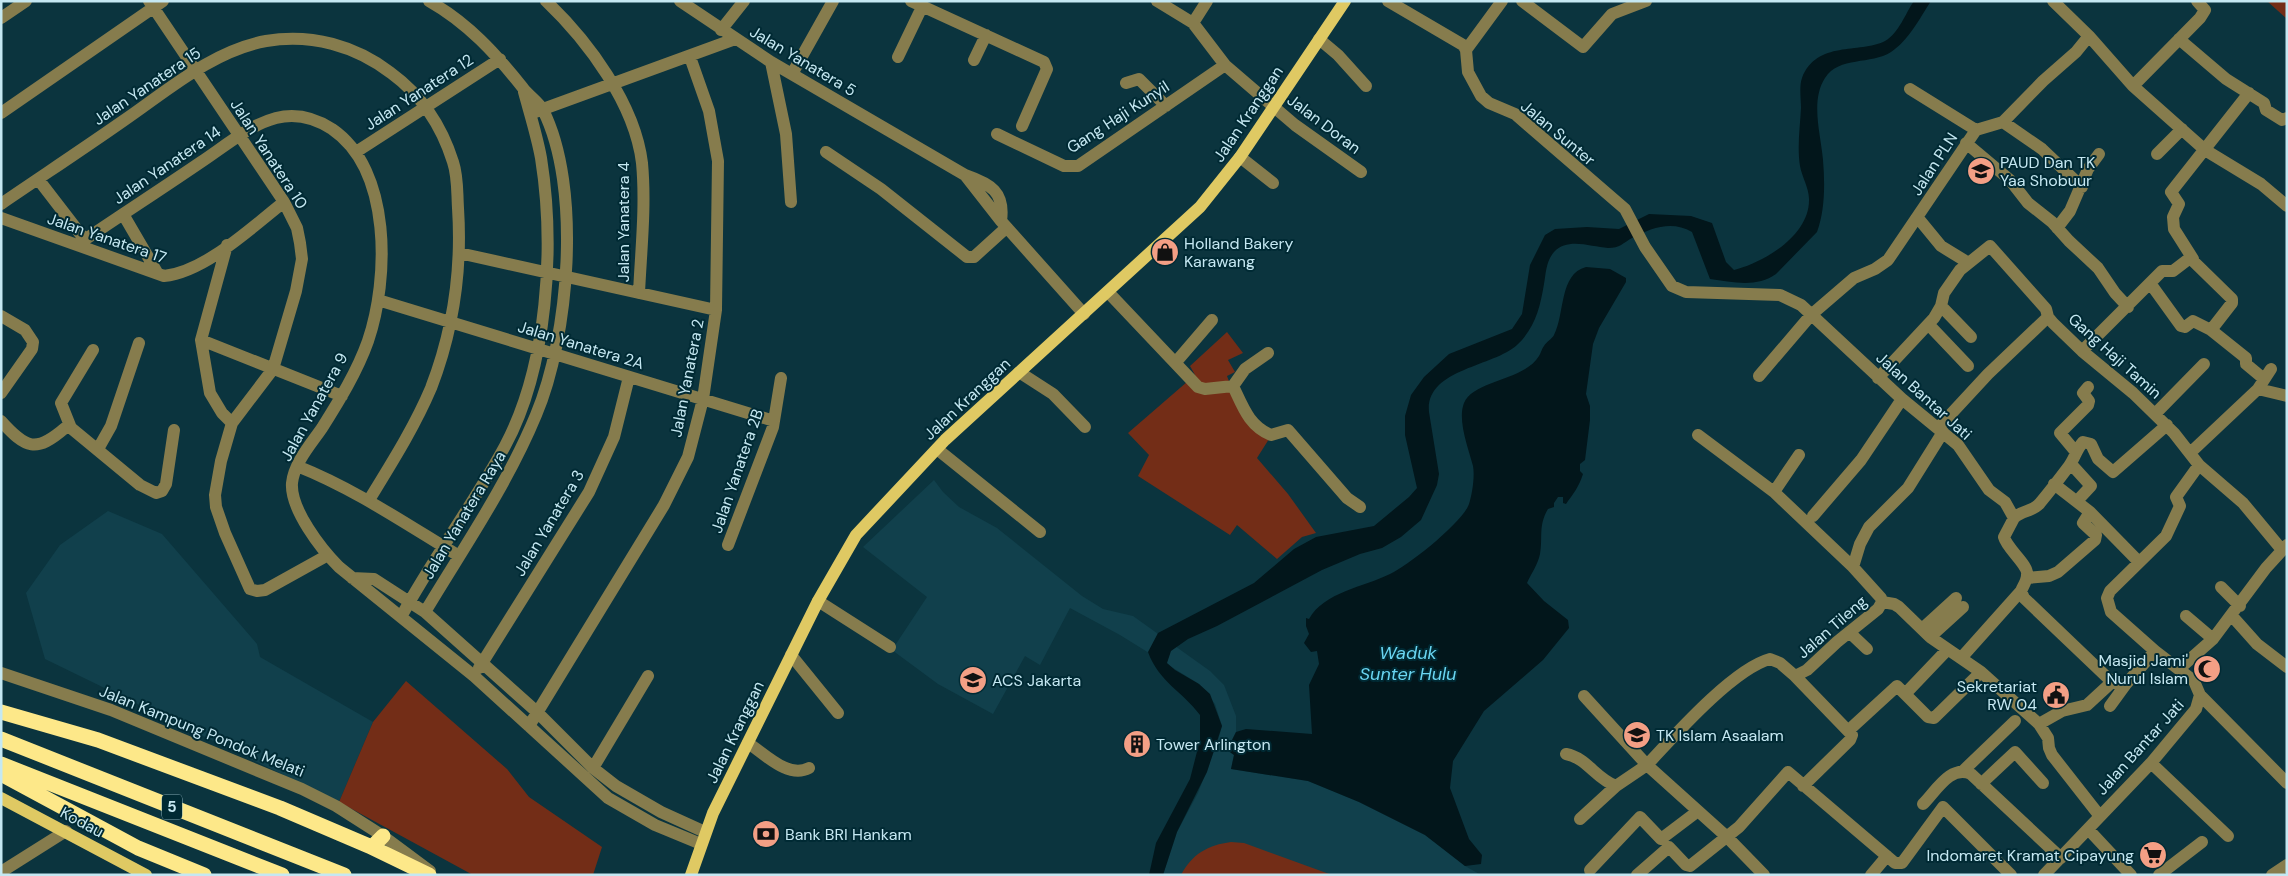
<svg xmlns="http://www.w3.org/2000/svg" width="2288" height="876" font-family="'DM Sans',sans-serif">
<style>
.built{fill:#11404c}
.green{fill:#732d17}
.water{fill:#02161b}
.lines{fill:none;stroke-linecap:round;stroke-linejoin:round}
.minor{stroke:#867c4d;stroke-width:12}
.major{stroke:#dfc963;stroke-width:12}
.highway{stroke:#fde889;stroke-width:15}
.labels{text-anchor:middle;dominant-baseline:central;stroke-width:4;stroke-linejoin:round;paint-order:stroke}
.shield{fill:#002a34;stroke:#8aafb9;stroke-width:1}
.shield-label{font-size:15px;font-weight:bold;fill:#c5e8f2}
.street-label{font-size:16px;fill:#c5e8f2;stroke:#002a34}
.poi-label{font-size:16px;fill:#c5e8f2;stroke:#002a34;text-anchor:start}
.water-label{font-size:18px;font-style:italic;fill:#6ad6f2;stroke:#002a34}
</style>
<rect width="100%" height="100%" fill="#0b343e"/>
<path class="built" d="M 934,480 L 943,492 L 959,507 L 997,528 L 1082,596 L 1103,609 L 1133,616 L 1210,671 L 1224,685 L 1236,716 L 1236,732 L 1227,750 L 1234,755 L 1231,769 L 1308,781 L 1359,802 L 1425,835 L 1465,866 L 1481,875 L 1163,875 L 1177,832 L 1198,793 L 1218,741 L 1222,726 L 1215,704 L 1199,684 L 1120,635 L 1070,608 L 1040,665 L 1025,656 L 993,714 L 938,684 L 892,650 L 927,597 L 863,547 Z
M 108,511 L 162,534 L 257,644 L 260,657 L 373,722 L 339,802 L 45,659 L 26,593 L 60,545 Z"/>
<path class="green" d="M 2267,1 L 2287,1 L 2287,19 Z
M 1227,332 L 1243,353 L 1228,360 L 1235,372 L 1227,376 L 1238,405 L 1269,439 L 1257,458 L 1288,494 L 1316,533 L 1302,537 L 1277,559 L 1237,525 L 1230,535 L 1138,476 L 1149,455 L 1128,433 L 1195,375 L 1190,366 Z
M 406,681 L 507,769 L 529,797 L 602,847 L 593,875 L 473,875 L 339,802 L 373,722 Z
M 1231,842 L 1244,843 L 1332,875 L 1181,875 C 1192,854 1208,845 1231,842 Z"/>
<path class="water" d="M 1914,1 L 1931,1 C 1920,18 1908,41 1891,52 C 1871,65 1839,56 1825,78 C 1810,101 1821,135 1823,160 C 1825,184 1825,210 1817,232 L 1776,274 C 1757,288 1732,282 1710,279 L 1692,232 C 1672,220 1651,228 1632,238 C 1623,243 1620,248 1608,248 C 1591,247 1568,237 1554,252 C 1546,261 1546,273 1544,284 C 1540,308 1535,328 1517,345 C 1493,367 1425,369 1429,412 L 1439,474 L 1437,485 L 1421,520 L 1401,537 L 1382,548 L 1360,554 L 1322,570 L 1217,626 L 1188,639 L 1171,651 L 1167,663 L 1175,670 L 1199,684 L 1210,694 L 1222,726 L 1207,772 L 1177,832 L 1163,875 L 1149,875 L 1156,843 L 1190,779 L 1200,740 L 1200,715 C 1181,690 1159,682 1148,652 L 1158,633 L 1254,583 L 1294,549 L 1316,537 L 1374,526 L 1409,497 L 1417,488 L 1405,435 L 1405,416 L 1411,395 L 1424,377 L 1449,354 L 1512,329 L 1522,314 L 1530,265 L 1545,235 L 1555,229 L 1587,227 L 1619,229 L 1649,214 L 1691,216 L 1712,223 L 1726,262 L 1734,270 C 1765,262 1810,235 1809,199 C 1809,188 1802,177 1800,166 C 1797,147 1800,127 1801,108 C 1801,100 1799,86 1802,78 C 1817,40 1859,54 1885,41 C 1899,33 1905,14 1914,1 Z
M 1586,267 L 1610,269 L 1626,278 L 1626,282 L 1599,328 L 1593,344 L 1586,394 L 1590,406 L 1590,420 L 1585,460 L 1580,464 L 1580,471 L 1583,474 C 1579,487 1573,494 1566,504 L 1563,503 L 1563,497 L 1558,497 L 1554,503 L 1554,507 L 1548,509 C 1538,526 1543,537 1540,554 C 1538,564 1531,574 1527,583 L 1544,601 L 1568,620 L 1569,628 L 1543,660 L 1484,711 L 1453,761 L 1450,788 L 1469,839 L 1482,855 L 1481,864 L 1465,866 L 1425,835 L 1359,802 L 1308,781 L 1231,769 L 1234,755 L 1227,750 L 1236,732 L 1246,729 L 1312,734 L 1309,685 L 1319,664 L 1317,651 L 1311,652 L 1304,643 L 1309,634 L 1306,626 L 1306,618 L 1309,619 C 1324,592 1364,587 1390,574 C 1408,566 1463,522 1469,504 C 1472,495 1475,476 1473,466 C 1469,450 1457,420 1464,403 C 1474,380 1524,381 1539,356 C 1541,353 1542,348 1544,346 C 1546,342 1552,339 1554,335 C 1565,314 1559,274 1586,267 Z"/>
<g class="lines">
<path class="minor" d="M 149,1 L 284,202 L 297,228 L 300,243 L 302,259 L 296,291 L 273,369 L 232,423 L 221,461 L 215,495 L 216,507 L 225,533 L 250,589 L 257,591 L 265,590 L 328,555
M 546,1 C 588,41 635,104 642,163 C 646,206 641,250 639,293
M 680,1 L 771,62 L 965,175 L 1001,221 L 1084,314
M 911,1 L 1044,62 L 1047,69 L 1022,126
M 1157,1 L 1193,23 L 1225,65 L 1295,125 L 1361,172
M 1388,1 L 1463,45 L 1466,50 L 1468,72 L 1481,96 L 1489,103 L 1515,114 L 1625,209 L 1645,247 L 1672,286 L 1686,292 L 1780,295 L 1801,305 L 1902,399 L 1958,445 L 1989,490 L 2005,502 L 2014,518 L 2004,537 C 2007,549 2029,565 2027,575 C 2027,581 2023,586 2021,591 L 2024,598 L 2112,682 L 2120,685 L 2126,684 L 2155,651 L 2194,681 L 2200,695 L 2196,709 L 2151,763 L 2044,875
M 1522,1 L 1583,47 L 1612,14 L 1646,1
M 2053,1 L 2089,36 L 2133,86
M 2197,1 L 2205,10 L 2200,18 L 2133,86 L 2205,150 L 2261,184 L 2287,206
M 1,18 L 26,1
M 1193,23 L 1207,1
M 721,30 L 744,1
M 1319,39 L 1338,55 L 1366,86
M 2179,39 L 2226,79 L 2264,103 L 2266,110 L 2282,120 L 2287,118
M 1466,50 L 1502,1
M 898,57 L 922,7
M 974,60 L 986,35
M 771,62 L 786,134 L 791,202
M 792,74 L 833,1
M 1126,83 L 1139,79 L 1166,106
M 1910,89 L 1976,130
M 535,112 L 735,39
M 1,113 L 163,1
M 2003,122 L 2042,149 L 2082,187
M 997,134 L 1064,166 L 1078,166 L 1225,65
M 1966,143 L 2010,180 L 2028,203 L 2052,222 L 2069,241 L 2098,268 L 2115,293 L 2128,307
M 356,152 L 500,59
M 826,152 L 881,189 L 967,257 L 974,257 L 1006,228
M 2157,154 L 2182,129
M 1240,157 L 1273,183
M 965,175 C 991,184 1005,192 1001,221
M 38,179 L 85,240
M 1,204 C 42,176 83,149 123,121 C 167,91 212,51 266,41 C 311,33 356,46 391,73 C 421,95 442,127 453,162 C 458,177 457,192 458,208 C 462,269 453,331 431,388 C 414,428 391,464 369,500
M 123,214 L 158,274
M 1,218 L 164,276 C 205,272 252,227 284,202
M 1918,218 L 1941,246 L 1967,262
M 2057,228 L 2070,211 L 2088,169 L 2099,154
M 77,245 C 118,217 160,190 201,162 C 224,147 249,125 276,118 C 296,113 315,118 332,129 C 392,170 389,279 368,341 C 357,372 339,401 322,428 C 311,444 294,463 292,483 C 290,509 321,549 339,567 L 474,676 L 608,798 L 655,825 L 701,844
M 227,245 L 201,340 L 210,393 L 222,413 L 232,423
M 459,253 L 716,310
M 2193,259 L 2174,229 L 2173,217 L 2179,204 L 2171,192 L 2249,93
M 2150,283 L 2181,326 L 2185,327 L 2193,321 L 2211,330 L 2246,358 L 2246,364 L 2264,379
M 1108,292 L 1198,387 L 1205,389 L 1233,386 C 1243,407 1249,426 1271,435 L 1288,430 L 1347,498 L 1360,507
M 378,300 L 774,421
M 1941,306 L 1971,337
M 1,316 L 25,330 L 33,342 L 32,349 L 1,393
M 1929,325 L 1968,366
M 201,340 L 342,396
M 2082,351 L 2162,271 L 2173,271 L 2190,258 L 2232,299 L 2232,303 L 2211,330
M 1176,362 L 1212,320
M 1019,372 L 1053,394 L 1085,427
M 1759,376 L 1811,315 L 1854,278 L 1875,269 L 1888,260 L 1976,130 L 2003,122 L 2043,81 L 2076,52 L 2089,36
M 1878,378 L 1934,318 L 1941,306 L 1944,293 L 1960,270 L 1990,246 L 2046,309 L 2048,317 L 2053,323 L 2082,351 L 2133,393 L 2174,433 L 2199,465 L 2243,503 L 2282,550
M 1233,386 L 1245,369 L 1268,353
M 2258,389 L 2287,396
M 2155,414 L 2204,364
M 1,421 C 26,449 36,453 65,428 L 71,428 L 140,485 L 156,493 L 162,491 L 166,484 L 174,430
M 71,428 L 61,403 L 93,350
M 1938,428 L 1988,374 L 2048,317
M 1698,435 L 1774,492 L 1853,567
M 98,449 L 111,426 L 139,343
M 937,449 L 1040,532
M 2075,451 L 2060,433 L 2088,405 L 2089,401 L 2083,393 L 2088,387
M 2190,453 L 2258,389 L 2271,369
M 2071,464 L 2091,486 L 2077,501
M 297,466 C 355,489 406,524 459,556
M 2054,484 L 2090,512 L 2139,562
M 1774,492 L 1799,455
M 1813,516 L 1861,460 L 1902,399
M 2014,518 C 2022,510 2033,512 2040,503 C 2050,491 2060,478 2069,466 C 2075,458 2076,450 2083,442 L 2091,444 L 2098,459 L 2113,472 L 2167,425
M 728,545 L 773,427 L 781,378
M 352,578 L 374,579 L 425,612 L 537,712 L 593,768 L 616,786 L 661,812 L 705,832
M 2027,578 L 2049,576 L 2058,572 L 2095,540 L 2096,535 L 2083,523 L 2090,512
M 2221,587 L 2240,606
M 818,601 L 890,647
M 1882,602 L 1894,604 L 1899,607 L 1930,637 L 1981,672 L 2039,724 L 2048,738 L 2049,748 L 2052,755 L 2099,815
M 425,612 C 464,547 507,485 536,415 C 569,337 582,187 543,110 C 539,102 529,96 523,88 C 496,54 468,23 429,1
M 2186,616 L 2213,639
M 2232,616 L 2257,644 L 2287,667
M 401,617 C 433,558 473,505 505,446 C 548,366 555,246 541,158 C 537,136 530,114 524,92
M 1922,629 L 1956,598
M 1849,632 L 1867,649
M 1930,637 L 1963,607
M 2155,651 L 2111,612 L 2107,598 L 2110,591 L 2166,536 L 2180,506 L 2176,497 L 2199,465
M 791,655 L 838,713
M 1962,657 L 2021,591
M 479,668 L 589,492 L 614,437 L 629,377
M 2179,669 L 2213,639 L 2266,568 L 2287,545
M 1,673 L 111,710 L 302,789 L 336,806 L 383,836 L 430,871
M 1795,676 L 1852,735 L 1850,740 L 1803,786
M 1906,693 L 1947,650
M 2200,695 L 2287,783
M 2110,706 L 2126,684
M 2039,724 L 2062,711 L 2087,705 L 2112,682
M 529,726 L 664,505 L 688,457 L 703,399 L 716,310 L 718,161 L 709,111 L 690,57
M 1849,730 L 1897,686 L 1928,717 L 1934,718 L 1981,672
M 748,743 C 765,754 788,779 809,768
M 1566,754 C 1587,758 1596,779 1616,786
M 2151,763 L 2228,836
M 593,768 L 648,676
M 1964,770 L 2015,721
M 1981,784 L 2015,752 L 2043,783
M 1923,804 C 1936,791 1951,764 1971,774 L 2061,858
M 1580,819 L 1616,786 L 1647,765 L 1584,696
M 2088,829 L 2131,875
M 1590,870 L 1640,817 L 1661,839 L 1698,811
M 1,872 L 66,831
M 1637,875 L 1669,847 L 1686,865 L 1690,866 L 1739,827 L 1788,772 L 1895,863 L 1902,863 L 1943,807 L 2011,875
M 1764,875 L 1727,837 L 1647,765 C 1674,736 1733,669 1770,659 L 1780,663 L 1795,676 L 1807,670 L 1837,642 L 1878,609 L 1882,602 L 1881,598 L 1853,567 L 1860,544 L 1869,527 L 1908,488 L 1943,432
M 1871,875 L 1887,856
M 2159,875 L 2202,842
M 2272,875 L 2287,865"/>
<path class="major" d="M 1,798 L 146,875
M 691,875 L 713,813 L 818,601 L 856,535 L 945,440 L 1200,207 L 1240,157 L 1345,1"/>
<path class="highway" d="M 1,712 L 98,740 L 280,808 L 369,846 L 374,845 L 383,836
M 1,739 L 344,875
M 1,764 L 282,875
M 1,774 L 138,848 L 204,875
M 369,846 L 429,875"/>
</g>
<defs>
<g id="school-disc" transform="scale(1.4375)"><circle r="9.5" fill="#f39f85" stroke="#002a34"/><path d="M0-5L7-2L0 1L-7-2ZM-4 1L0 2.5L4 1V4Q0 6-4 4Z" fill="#111"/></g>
<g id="shop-disc" transform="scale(1.4375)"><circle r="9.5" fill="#f39f85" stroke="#002a34"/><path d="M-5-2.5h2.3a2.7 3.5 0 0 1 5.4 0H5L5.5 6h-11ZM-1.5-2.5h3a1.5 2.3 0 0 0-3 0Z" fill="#111"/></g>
<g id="mosque-disc" transform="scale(1.4375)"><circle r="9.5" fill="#f39f85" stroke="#002a34"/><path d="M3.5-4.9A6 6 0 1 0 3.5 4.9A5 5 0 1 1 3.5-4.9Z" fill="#111"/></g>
<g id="civic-disc" transform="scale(1.4375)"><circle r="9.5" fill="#f39f85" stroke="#002a34"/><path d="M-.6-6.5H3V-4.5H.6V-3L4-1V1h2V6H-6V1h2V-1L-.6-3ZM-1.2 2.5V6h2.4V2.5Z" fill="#111"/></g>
<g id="building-disc" transform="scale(1.4375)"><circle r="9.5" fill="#f39f85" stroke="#002a34"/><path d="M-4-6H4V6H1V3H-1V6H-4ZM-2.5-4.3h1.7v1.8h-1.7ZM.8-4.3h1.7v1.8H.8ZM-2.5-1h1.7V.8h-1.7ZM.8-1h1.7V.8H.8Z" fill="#111"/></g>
<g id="bank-disc" transform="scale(1.4375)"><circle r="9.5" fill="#f39f85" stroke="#002a34"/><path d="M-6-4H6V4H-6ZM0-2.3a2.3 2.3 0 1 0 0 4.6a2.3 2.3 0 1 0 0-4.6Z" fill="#111"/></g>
<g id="supermarket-disc" transform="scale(1.4375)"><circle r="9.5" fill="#f39f85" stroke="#002a34"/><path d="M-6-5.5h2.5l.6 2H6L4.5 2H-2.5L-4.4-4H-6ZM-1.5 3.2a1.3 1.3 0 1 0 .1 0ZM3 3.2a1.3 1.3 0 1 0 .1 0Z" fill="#111"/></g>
</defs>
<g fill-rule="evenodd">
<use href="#school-disc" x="1981" y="171"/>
<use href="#shop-disc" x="1165" y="252"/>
<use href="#mosque-disc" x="2207" y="669"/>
<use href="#school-disc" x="973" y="680"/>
<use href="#civic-disc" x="2056" y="695"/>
<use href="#school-disc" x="1637" y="735"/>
<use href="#building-disc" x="1137" y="744"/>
<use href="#bank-disc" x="766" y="834"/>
<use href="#supermarket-disc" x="2153" y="855"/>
</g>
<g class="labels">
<rect class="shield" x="162" y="794.5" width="20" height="25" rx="4"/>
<g class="shield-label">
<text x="172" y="807">5</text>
</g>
<g class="street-label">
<text transform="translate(803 61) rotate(31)">Jalan Yanatera 5</text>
<text transform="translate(147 86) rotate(-34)">Jalan Yanatera 15</text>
<text transform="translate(419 92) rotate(-33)">Jalan Yanatera 12</text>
<text transform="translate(1248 114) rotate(-56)">Jalan Kranggan</text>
<text transform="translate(1118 117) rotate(-33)">Gang Haji Kunyil</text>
<text transform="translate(1324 124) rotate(37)">Jalan Doran</text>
<text transform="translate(1558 133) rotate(40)">Jalan Sunter</text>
<text transform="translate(269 154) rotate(57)">Jalan Yanatera 10</text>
<text transform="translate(1934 164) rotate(-57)">Jalan PLN</text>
<text transform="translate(167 165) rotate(-34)">Jalan Yanatera 14</text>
<text transform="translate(623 222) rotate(-90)">Jalan Yanatera 4</text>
<text transform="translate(107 238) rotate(19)">Jalan Yanatera 17</text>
<text transform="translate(581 345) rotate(17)">Jalan Yanatera 2A</text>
<text transform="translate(2115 356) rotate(42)">Gang Haji Tamin</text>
<text transform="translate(687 378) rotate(-79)">Jalan Yanatera 2</text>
<text transform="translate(1924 396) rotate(42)">Jalan Bantar Jati</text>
<text transform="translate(967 399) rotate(-43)">Jalan Kranggan</text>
<text transform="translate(314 407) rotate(-61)">Jalan Yanatera 9</text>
<text transform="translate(737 471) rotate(-71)">Jalan Yanatera 2B</text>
<text transform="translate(464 515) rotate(-59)">Jalan Yanatera Raya</text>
<text transform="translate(549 523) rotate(-59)">Jalan Yanatera 3</text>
<text transform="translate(1832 627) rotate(-41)">Jalan Tileng</text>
<text transform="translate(202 731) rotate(22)">Jalan Kampung Pondok Melati</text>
<text transform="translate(735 732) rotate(-64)">Jalan Kranggan</text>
<text transform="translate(2140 747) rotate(-48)">Jalan Bantar Jati</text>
<text transform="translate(82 822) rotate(28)">Kodau</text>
</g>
<g class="poi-label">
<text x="2000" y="162">PAUD Dan TK<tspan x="2000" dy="18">Yaa Shobuur</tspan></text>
<text x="1184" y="243">Holland Bakery<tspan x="1184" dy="18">Karawang</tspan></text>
<text x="2188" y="660" text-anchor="end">Masjid Jami'<tspan x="2188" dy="18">Nurul Islam</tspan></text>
<text x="992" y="680">ACS Jakarta</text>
<text x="2037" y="686" text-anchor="end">Sekretariat<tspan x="2037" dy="18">RW 04</tspan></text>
<text x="1656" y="735">TK Islam Asaalam</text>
<text x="1156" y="744">Tower Arlington</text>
<text x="785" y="834">Bank BRI Hankam</text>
<text x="2134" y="855" text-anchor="end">Indomaret Kramat Cipayung</text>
</g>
<g class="water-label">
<text x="1408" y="653">Waduk<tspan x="1408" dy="21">Sunter Hulu</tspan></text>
</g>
</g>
<rect width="2288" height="876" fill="none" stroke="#c5e8f2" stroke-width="5"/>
</svg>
